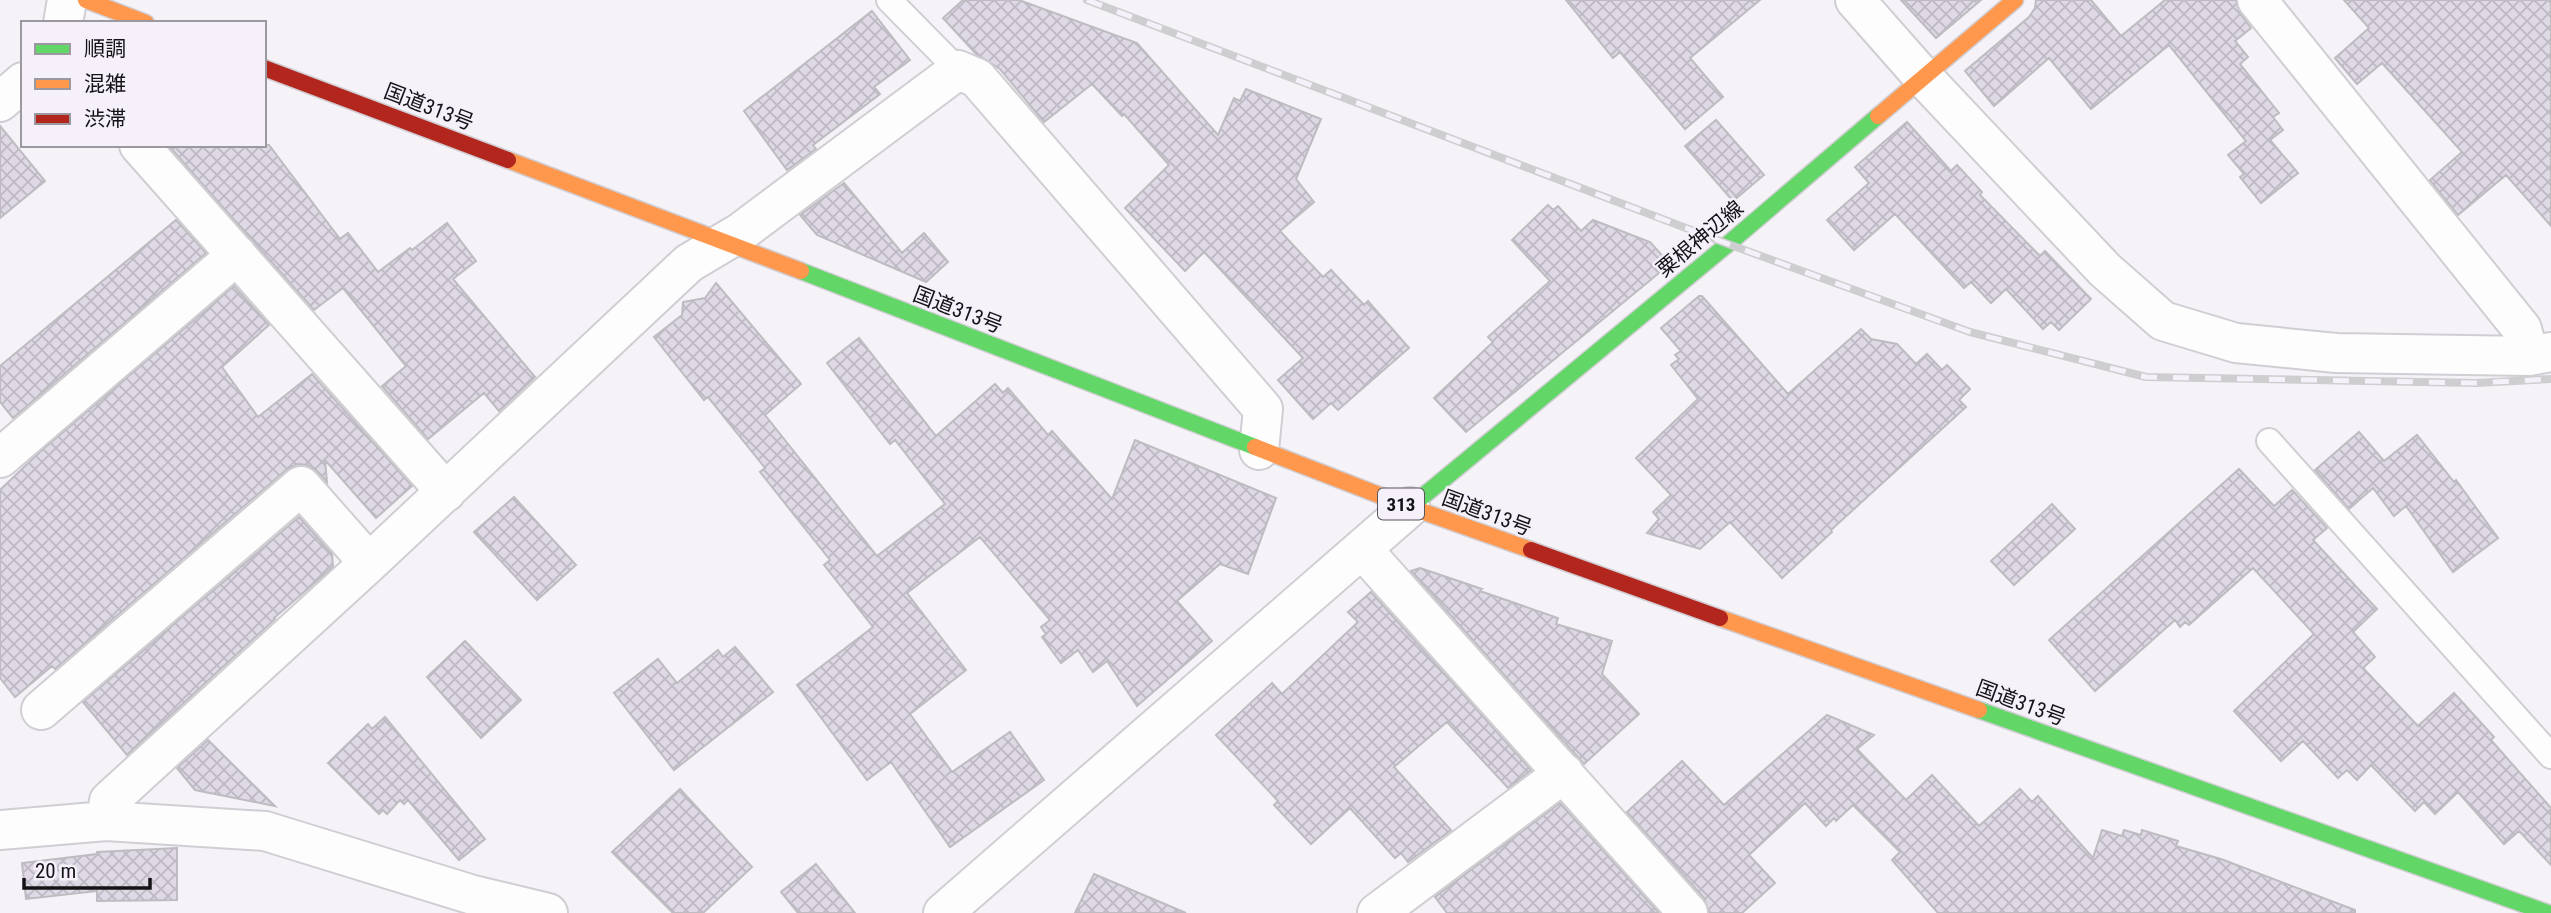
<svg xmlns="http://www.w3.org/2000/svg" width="2551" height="913" font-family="'Roboto Condensed','Noto Sans JP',sans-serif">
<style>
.building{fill:url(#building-cross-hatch);stroke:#bebcc0;stroke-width:2}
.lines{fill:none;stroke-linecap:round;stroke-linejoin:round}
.lane-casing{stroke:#d0ced3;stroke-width:28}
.street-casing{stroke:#d0ced3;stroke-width:42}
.fast-casing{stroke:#d0ced3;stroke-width:19}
.slow-casing{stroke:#d0ced3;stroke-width:19}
.jam-casing{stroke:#d0ced3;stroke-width:19}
.lane{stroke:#fefdfe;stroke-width:24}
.street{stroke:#fefdfe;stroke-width:38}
.fast{stroke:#63d668;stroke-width:16}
.slow{stroke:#ff974d;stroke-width:16}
.jam{stroke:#b3261e;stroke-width:16}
.rail-casing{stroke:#cecdcf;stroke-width:8}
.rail{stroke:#f5f0fa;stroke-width:5;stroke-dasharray:16;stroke-linecap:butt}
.labels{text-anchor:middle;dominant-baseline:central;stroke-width:5;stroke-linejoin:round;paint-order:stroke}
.shield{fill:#f5f0fa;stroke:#58555a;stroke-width:2}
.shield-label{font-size:19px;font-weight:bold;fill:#151316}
.street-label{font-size:21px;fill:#151316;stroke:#f5f0fa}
</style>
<defs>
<pattern id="building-cross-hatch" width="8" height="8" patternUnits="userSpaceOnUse" patternTransform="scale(1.75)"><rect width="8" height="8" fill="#dfd8e5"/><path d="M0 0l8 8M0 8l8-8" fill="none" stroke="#beb8c4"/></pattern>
</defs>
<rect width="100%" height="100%" fill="#f5f2f8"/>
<path class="building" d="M 963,0 L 1019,0 L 1137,43 L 1218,135 L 1234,98 L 1240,101 L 1246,89 L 1321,119 L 1296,179 L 1314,202 L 1280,231 L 1323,277 L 1331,270 L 1364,305 L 1368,301 L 1409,348 L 1338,410 L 1331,403 L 1313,419 L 1278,380 L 1303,358 L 1204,252 L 1185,271 L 1125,208 L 1169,165 L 1124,114 L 1122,116 L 1092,84 L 1044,122 L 1000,69 L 976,54 L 943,18 Z
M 1566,0 L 1760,0 L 1690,58 L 1723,97 L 1685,129 L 1620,52 L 1613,58 Z
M 1901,0 L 1981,0 L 1936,38 Z
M 2036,0 L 2091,0 L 2121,36 L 2165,0 L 2236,0 L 2240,13 L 2251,28 L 2235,41 L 2248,57 L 2240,64 L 2279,113 L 2273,117 L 2283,130 L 2270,140 L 2298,173 L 2261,203 L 2240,177 L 2244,174 L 2228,155 L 2246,141 L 2169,45 L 2091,109 L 2049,58 L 1994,106 L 1965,71 L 2029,17 L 2035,8 Z
M 2344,0 L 2551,0 L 2551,226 L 2506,175 L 2458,215 L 2430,180 L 2462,152 L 2382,63 L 2357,84 L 2335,58 L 2369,28 Z
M 872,11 L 910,60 L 874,87 L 880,94 L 813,145 L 816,149 L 787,170 L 744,111 Z
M 1716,120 L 1764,175 L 1733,201 L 1685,146 Z
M 1907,122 L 1951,171 L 1957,165 L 1982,192 L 1980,195 L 2040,256 L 2045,251 L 2091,299 L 2059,330 L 2051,322 L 2043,329 L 2006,289 L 1991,303 L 1971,282 L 1964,288 L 1895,214 L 1854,250 L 1827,220 L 1869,183 L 1855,167 Z
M 0,126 L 45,181 L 0,218 Z
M 168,145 L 269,145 L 340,239 L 348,233 L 378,272 L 410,248 L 412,250 L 447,223 L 476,261 L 453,279 L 535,377 L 499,411 L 484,393 L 428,439 L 382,386 L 406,366 L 343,288 L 314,310 Z
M 844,183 L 902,253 L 924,233 L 948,262 L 926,282 L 817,235 L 800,215 Z
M 1548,205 L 1553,210 L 1558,206 L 1581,231 L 1593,220 L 1650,242 L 1670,264 L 1466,432 L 1434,398 L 1493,342 L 1488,337 L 1550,281 L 1512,240 Z
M 176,220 L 206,253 L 13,418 L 0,402 L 0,366 Z
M 716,283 L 801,384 L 765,415 L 877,556 L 945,504 L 895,440 L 890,444 L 827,363 L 859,338 L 936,436 L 995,384 L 1003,393 L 1008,388 L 1048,435 L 1052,431 L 1112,499 L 1135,440 L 1276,498 L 1248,574 L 1220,564 L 1177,601 L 1212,641 L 1137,706 L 1107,661 L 1093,672 L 1078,650 L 1061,663 L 1042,637 L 1046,634 L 1041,627 L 1050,620 L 980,537 L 907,593 L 966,670 L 910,714 L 952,772 L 1010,732 L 1044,780 L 950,847 L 891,762 L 867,780 L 797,685 L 873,627 L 824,565 L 830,560 L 760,472 L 765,468 L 708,397 L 704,400 L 654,337 L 682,315 L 683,302 L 705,298 Z
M 234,286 L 269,325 L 222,367 L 258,417 L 312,374 L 412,486 L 376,518 L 325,460 L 327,482 L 317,471 L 307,465 L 298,464 L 287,469 L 55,669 L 52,666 L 15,697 L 0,678 L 0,490 L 41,451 Z
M 1699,296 L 1702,296 L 1788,394 L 1861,329 L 1871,339 L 1897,344 L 1916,364 L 1927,354 L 1942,370 L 1947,365 L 1970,389 L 1959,400 L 1966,407 L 1831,530 L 1832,532 L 1782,578 L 1730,522 L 1700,549 L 1647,533 L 1659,519 L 1653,512 L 1671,495 L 1636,458 L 1698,399 L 1671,365 L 1679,359 L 1675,355 L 1681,351 L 1661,328 Z
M 2359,432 L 2384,461 L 2417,435 L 2454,482 L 2456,480 L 2498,538 L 2453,572 L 2406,506 L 2394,516 L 2373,488 L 2349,509 L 2315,470 Z
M 2239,469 L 2274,506 L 2292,490 L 2327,528 L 2313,540 L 2377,609 L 2353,632 L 2375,657 L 2363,668 L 2418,726 L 2454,693 L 2494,737 L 2491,740 L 2551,808 L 2551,865 L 2519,831 L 2504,844 L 2458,792 L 2435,814 L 2424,802 L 2415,811 L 2371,765 L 2357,780 L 2347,770 L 2338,778 L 2303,741 L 2281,761 L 2234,711 L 2314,634 L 2253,568 L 2189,625 L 2185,622 L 2180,627 L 2175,620 L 2095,691 L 2049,640 Z
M 514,497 L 576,565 L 537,600 L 474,532 Z
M 2052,504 L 2075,529 L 2014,585 L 1991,561 Z
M 299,517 L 332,554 L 333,567 L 274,618 L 275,619 L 127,755 L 83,702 Z
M 1420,568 L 1482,589 L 1480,591 L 1558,618 L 1556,624 L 1612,641 L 1602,674 L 1639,714 L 1584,764 L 1411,571 Z
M 1371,592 L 1531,770 L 1508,788 L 1447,722 L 1394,767 L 1451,830 L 1408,862 L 1401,853 L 1395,858 L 1350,808 L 1311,844 L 1274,805 L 1278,801 L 1216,735 L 1272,683 L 1282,694 L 1358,622 L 1348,612 Z
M 465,641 L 521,700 L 481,738 L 427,677 Z
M 735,647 L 773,692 L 674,770 L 614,693 L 658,659 L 677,683 L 718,650 L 723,657 Z
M 1827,715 L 1874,735 L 1857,749 L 1906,800 L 1932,775 L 1979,826 L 2020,789 L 2032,802 L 2038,796 L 2093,858 L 2102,830 L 2122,836 L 2124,830 L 2141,835 L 2142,830 L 2178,841 L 2176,846 L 2221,859 L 2355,910 L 2355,913 L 1938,913 L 1892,860 L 1900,852 L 1853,805 L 1836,821 L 1834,818 L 1826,826 L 1805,803 L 1749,855 L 1775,883 L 1742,913 L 1709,913 L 1704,898 L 1627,812 L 1682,761 L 1724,805 Z
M 385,717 L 485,839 L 459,860 L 408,800 L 404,804 L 400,800 L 387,814 L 383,810 L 379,814 L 328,763 L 368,724 L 372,729 Z
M 208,740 L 275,806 L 195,790 L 177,768 Z
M 680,789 L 752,867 L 703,913 L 673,913 L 612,852 Z
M 1560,803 L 1659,913 L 1447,913 L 1435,897 Z
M 177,848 L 177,900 L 97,901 L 97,891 L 26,899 L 22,863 L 97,854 L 97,852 Z
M 816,864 L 855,913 L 798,913 L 781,892 Z
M 1094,874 L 1186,913 L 1075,913 Z"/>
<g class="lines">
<g class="lane-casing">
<path id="lane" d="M 889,0 L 958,70
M 2269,441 L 2551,756"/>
</g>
<g class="street-casing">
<path id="street" d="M 1855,0 L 1922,76 L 2105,270 L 2163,321 L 2236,343 L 2336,353 L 2529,356 L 2551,352
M 2257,0 L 2522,329 L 2529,356
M 63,23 L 67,0
M 0,102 L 23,82
M 139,145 L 446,492
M 0,458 L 237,255
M 1362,549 L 1688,913
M 41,710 L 301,486 L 369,563
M 106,821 L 109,801 L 369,563 L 689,263 L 741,232 L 958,70 L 977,78 L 1263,409 L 1259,450
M 0,830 L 106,821 L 265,831 L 473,895 L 548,913
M 943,913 L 1410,507
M 1377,913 L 1564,773"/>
</g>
<g class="fast-casing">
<path id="fast" d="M 801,271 L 1255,447
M 1410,507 L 1728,244 L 1878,116
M 1979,710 L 2548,913"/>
</g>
<g class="slow-casing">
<path id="slow" d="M 86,0 L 146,23
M 1878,116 L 2015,0
M 508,160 L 801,271
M 1255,447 L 1410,507 L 1531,550
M 1720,618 L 1979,710"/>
</g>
<g class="jam-casing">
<path id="jam" d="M 264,68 L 508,160
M 1531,550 L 1720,618"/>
</g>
<use href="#lane" class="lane"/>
<use href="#street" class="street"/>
<use href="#fast" class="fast"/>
<use href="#slow" class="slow"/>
<use href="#jam" class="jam"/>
<g class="rail-casing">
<path id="rail" d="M 1087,0 L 1728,244 L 1970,332 L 2146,377 L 2476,383 L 2551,379"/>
</g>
<use href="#rail" class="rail"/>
</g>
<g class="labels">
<rect class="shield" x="1378" y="488.5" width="46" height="31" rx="5"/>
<g class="shield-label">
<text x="1401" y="504">313</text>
</g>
<g class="street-label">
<text transform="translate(429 107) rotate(21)">国道313号</text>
<text transform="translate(1700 239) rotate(-40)">粟根神辺線</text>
<text transform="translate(958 310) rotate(21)">国道313号</text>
<text transform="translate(1487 513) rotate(20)">国道313号</text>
<text transform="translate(2021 703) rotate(20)">国道313号</text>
</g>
</g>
<rect x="21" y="21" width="245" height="126" fill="#f5f0fa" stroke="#9b989f" stroke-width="2"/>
<rect x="35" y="44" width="35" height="10" fill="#63d668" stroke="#9b989f" stroke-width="2"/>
<text x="84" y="56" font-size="21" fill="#151316">順調</text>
<rect x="35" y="79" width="35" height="10" fill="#ff974d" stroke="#9b989f" stroke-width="2"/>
<text x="84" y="91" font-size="21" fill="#151316">混雑</text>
<rect x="35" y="114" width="35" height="10" fill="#b3261e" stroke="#9b989f" stroke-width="2"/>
<text x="84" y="126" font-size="21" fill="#151316">渋滞</text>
<path d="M24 878v10h126v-10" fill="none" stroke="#151316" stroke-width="3.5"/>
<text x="35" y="878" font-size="21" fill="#151316" stroke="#f5f0fa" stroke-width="5" paint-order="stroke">20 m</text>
</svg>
